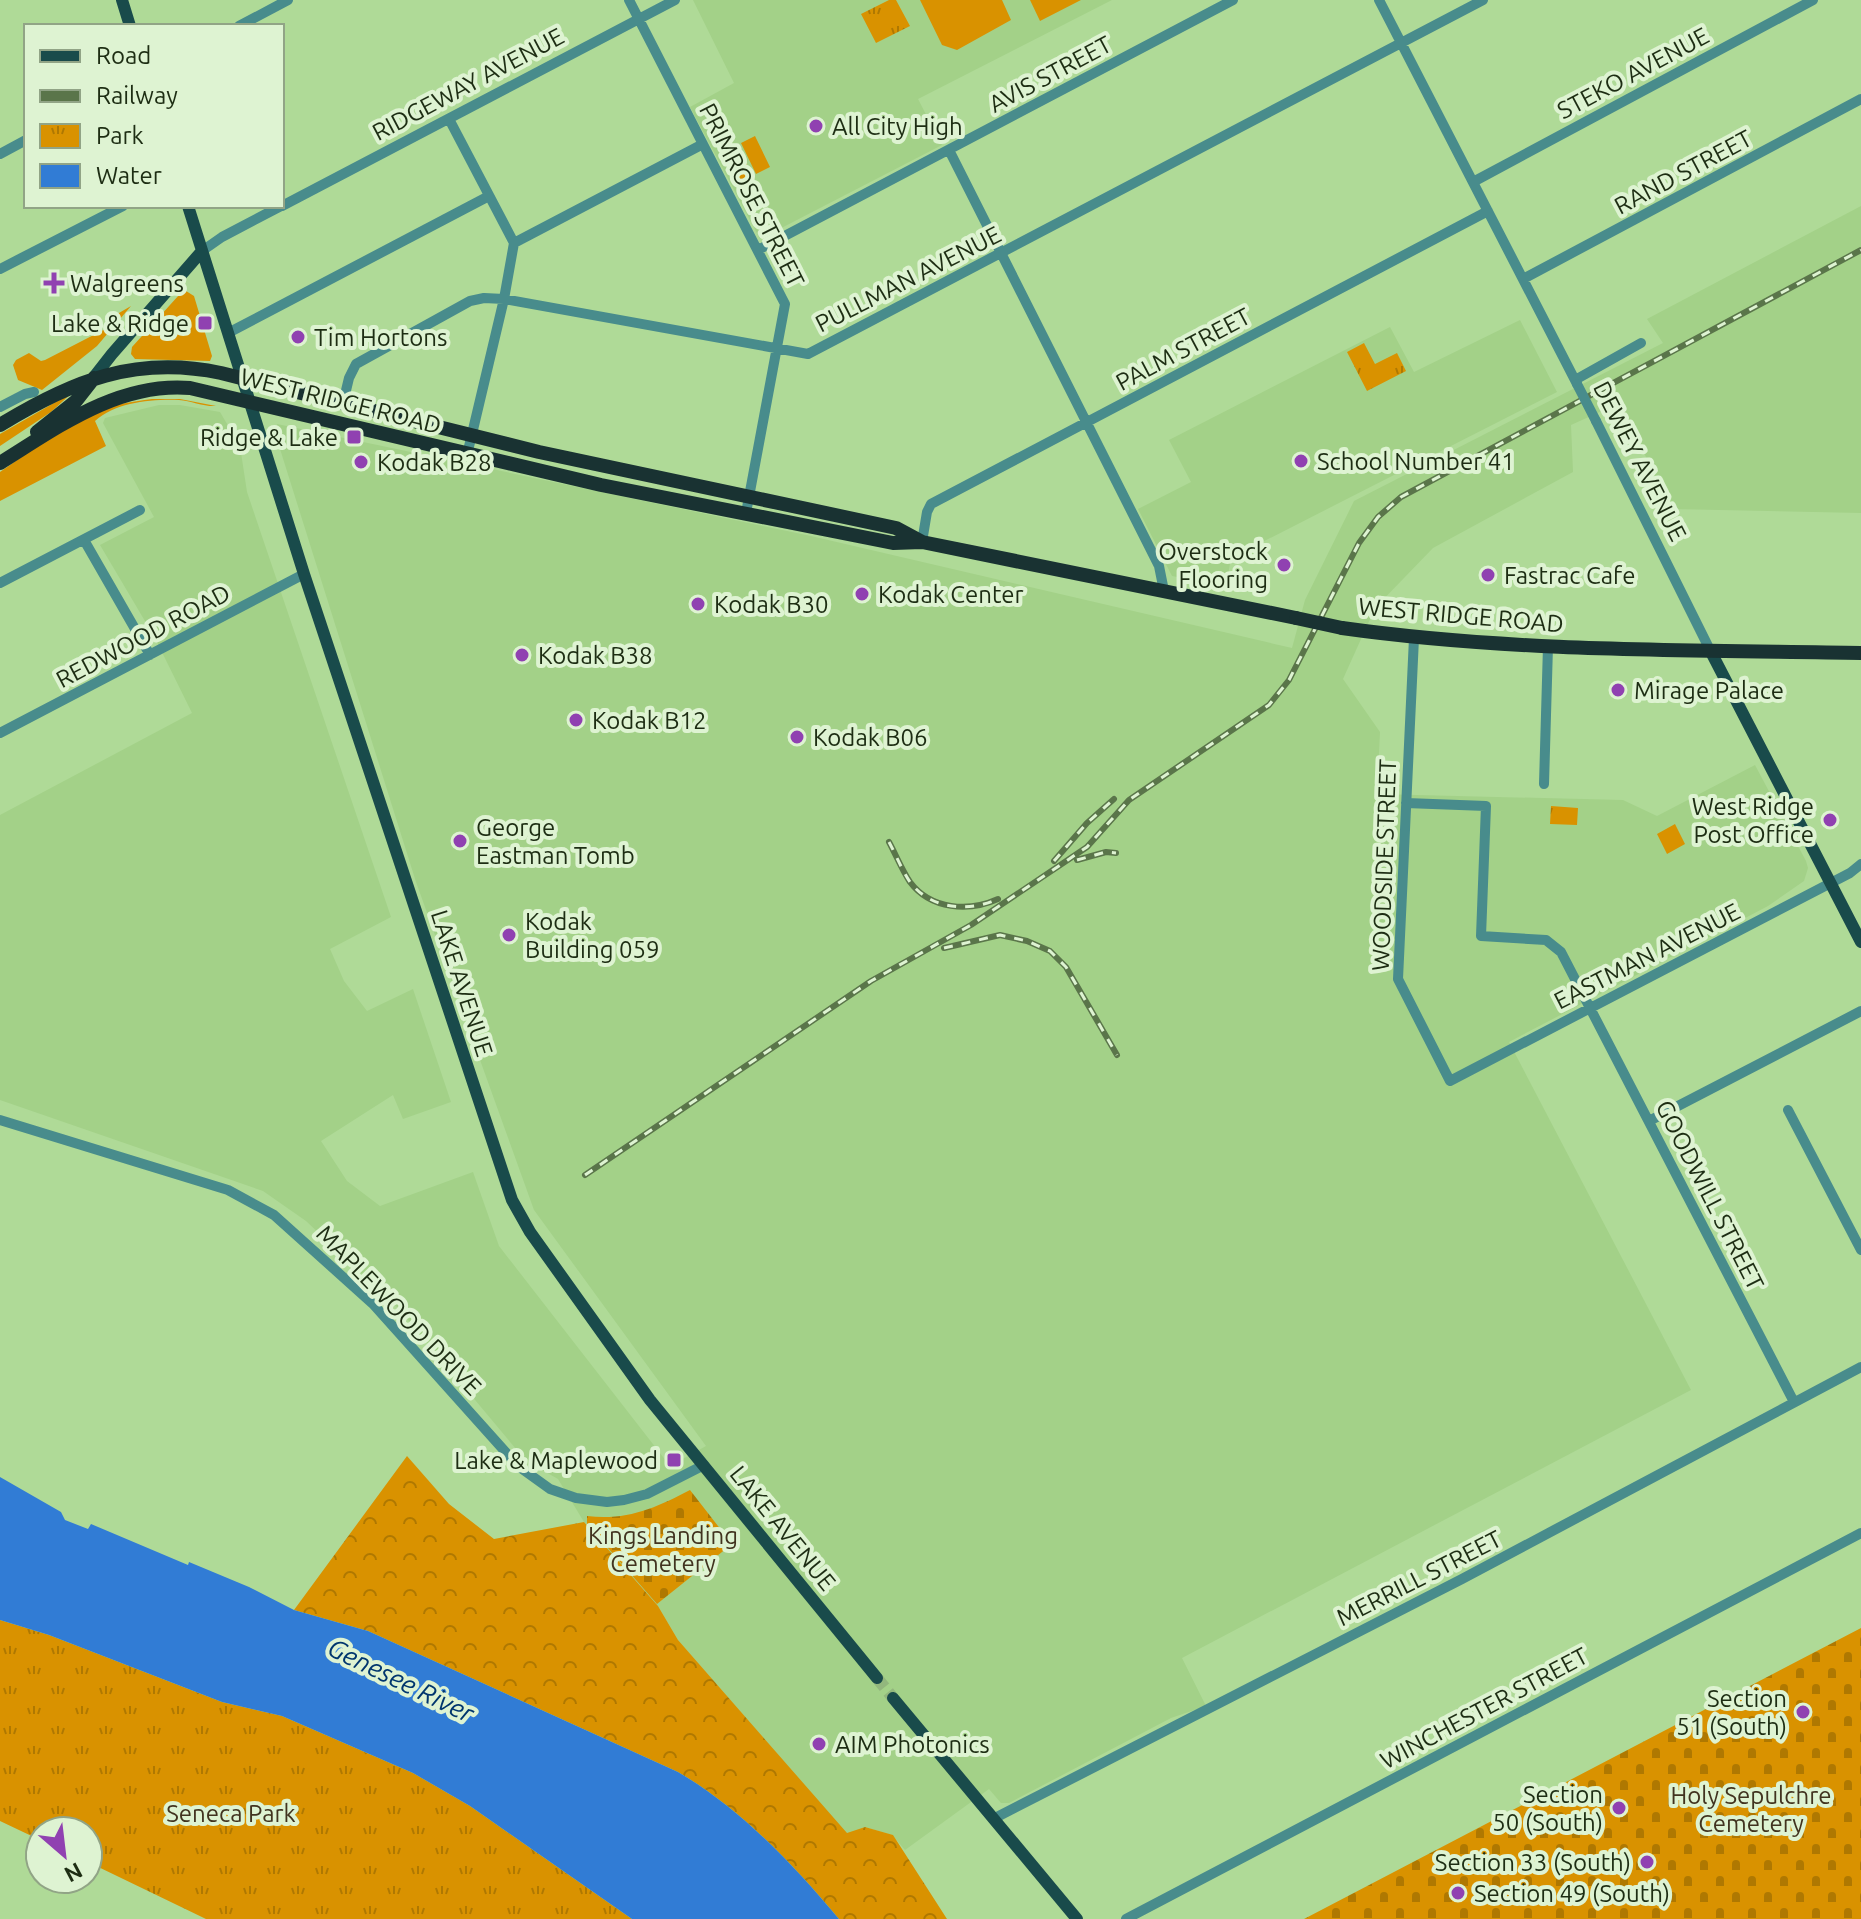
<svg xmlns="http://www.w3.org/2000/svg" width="1861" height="1919" font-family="Ubuntu,sans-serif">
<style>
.built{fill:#a3d188}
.grass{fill:#d99200}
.forest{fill:url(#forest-crowns)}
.cemetery{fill:url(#cemetery-stones)}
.park{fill:url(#park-tufts)}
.water{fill:#317cd5}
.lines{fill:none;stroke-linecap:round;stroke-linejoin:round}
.major-tunnel{stroke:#92b77d;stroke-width:12;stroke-dasharray:12 6;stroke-linecap:butt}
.minor{stroke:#488c8c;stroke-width:10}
.major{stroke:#194b4b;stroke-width:12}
.highway{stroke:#193232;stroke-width:14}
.rail-casing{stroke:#5a754a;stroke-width:6}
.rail{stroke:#def3d2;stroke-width:3;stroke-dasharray:9;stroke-linecap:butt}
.minor-bridge{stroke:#488c8c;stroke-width:10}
.highway-bridge{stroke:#193232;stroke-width:14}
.poi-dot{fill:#9041b1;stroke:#def3d2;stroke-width:3}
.labels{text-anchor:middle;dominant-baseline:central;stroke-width:8;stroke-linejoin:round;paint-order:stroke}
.street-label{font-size:24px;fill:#1d2d13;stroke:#def3d2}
.poi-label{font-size:24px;fill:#1d2d13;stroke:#def3d2;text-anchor:start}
.park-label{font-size:24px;fill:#41331f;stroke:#def3d2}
.water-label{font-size:26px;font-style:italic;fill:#00366e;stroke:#def3d2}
</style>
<defs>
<pattern id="forest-crowns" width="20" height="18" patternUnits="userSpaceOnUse" patternTransform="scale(2)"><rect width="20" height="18" fill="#d99200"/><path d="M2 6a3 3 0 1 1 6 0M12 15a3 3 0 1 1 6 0" fill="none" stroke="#af7801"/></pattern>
<pattern id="cemetery-stones" width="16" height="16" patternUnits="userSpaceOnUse" patternTransform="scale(2)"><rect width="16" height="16" fill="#d99200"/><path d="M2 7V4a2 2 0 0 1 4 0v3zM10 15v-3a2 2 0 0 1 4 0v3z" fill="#af7801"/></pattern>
<pattern id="park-tufts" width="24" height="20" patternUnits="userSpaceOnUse" patternTransform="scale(2)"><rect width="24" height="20" fill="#d99200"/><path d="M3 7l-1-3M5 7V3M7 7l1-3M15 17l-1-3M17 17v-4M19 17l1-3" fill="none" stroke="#af7801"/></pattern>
</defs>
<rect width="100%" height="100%" fill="#afda97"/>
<path class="built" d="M 693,0 L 1112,0 L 918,99 L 942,145 L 760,239 L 690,107 L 734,83 Z
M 1861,206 L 1861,513 L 1671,509 L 1632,428 L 1613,406 L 1571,425 L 1573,472 L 1433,548 L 1375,608 L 1343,679 L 1380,732 L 1377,794 L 1623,800 L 1657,816 L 1755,765 L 1806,861 L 1808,868 L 1804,881 L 1768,906 L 1509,1042 L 1691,1390 L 1182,1658 L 1206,1706 L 1171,1718 L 1009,1803 L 1001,1803 L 989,1789 L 905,1850 L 892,1835 L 865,1827 L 847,1834 L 678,1640 L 658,1606 L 584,1522 L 558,1479 L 535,1466 L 516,1449 L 399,1309 L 306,1221 L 263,1191 L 0,1100 L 0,815 L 192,713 L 155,638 L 100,545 L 154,517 L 103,423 L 105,418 L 159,405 L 180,405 L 220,412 L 240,446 L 247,492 L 391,917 L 330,949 L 344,981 L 367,1011 L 413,989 L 451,1102 L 403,1119 L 393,1095 L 321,1141 L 347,1181 L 380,1206 L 473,1172 L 499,1246 L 670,1466 L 706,1446 L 534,1210 L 416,882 L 275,433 L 277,424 L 811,536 L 1292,648 L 1305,600 L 1354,501 L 1663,343 L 1647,319 Z
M 1520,320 L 1557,392 L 1231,558 L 1226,586 L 1172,576 L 1138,509 L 1191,482 L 1169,440 L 1390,327 L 1414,372 Z"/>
<path class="grass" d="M 920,0 L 1002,0 L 1011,20 L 957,50 L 942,45 Z
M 1030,0 L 1081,0 L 1040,21 Z
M 755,136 L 770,167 L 756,174 L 741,143 Z
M 737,145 L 752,175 L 738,183 L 723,152 Z
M 186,291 L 194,296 L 212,356 L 210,361 L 135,359 L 131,354 L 132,347 L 179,295 Z
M 131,306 L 97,346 L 42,390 L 18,380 L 13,365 L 16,360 L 29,353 L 41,361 L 45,360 L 115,324 L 112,317 Z
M 73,392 L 51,412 L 0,446 L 0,434 Z
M 152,399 L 180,399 L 216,406 C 205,407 191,401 179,400 C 152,399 116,402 95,421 L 106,446 L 0,501 L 0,472 C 29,452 59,429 91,414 C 109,404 132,402 152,399 Z
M 1675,824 L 1685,844 L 1667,854 L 1657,834 Z"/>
<path class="forest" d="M 407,1456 L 449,1504 L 494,1539 L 584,1522 L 658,1606 L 678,1640 L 847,1833 L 865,1827 L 893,1835 L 947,1919 L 839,1919 C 792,1863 741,1809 678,1772 L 368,1631 L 294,1610 Z"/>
<path class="cemetery" d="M 690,1490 L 732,1544 L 657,1604 L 587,1524 L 587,1516 C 626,1521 656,1508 690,1490 Z
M 1861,1628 L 1861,1919 L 1304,1919 Z"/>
<path class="park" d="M 889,0 L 896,0 L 910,26 L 876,43 L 861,14 Z
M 1364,343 L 1375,364 L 1397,353 L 1406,371 L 1367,391 L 1347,352 Z
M 1551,806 L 1578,808 L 1577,825 L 1550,824 Z
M 0,1620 L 49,1635 L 222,1702 L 282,1716 L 413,1773 L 470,1806 L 632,1919 L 206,1919 L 88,1862 L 88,1831 L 40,1831 L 40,1840 L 0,1821 Z"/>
<path class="water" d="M 0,1477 L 61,1512 L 65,1520 L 88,1529 L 91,1524 L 188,1565 L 189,1562 L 249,1587 L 294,1610 L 368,1631 L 678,1772 C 741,1809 792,1863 839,1919 L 632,1919 L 470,1806 L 413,1773 L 282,1716 L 222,1702 L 49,1635 L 0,1620 Z"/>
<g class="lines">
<path class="major-tunnel" d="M 877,1678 L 893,1698"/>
<path class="minor" d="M 629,0 L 785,304 L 746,513
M 1379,0 L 1577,384
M 239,26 L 288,0
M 449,119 L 514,243 L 504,299 L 467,455
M 949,150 L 1159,566 L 1164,591
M 0,154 L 26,140
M 1473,182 L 1813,0
M 282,206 L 675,0
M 514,243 L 703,144
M 758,250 L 1233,0
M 202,251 L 222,237 L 281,206
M 0,269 L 123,206
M 1523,279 L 1861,99
M 228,333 L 489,196
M 1575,380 L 1641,343
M 343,403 L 349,378 L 356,364 L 470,301 L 484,298 L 504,299 L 808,354 L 1483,0
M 0,407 L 25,394 L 34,392
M 1596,421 L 1710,650
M 84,540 L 150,655
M 922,542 L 927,512 L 931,504 L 1488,211
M 0,583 L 140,510
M 1414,638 L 1398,979 L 1450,1081 L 1850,873 L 1861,864
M 0,733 L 304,574
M 1544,784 L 1548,646
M 1406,803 L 1486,806 L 1481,936 L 1546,940 L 1561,952 L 1794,1402
M 1788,1110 L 1861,1250
M 0,1120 L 228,1190 L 274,1215 L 373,1304 L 518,1466 L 550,1489 L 576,1498 L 607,1502 L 624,1500 L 647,1494 L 704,1465
M 1649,1121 L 1861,1011
M 993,1819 L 1462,1579 L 1861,1367
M 1126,1919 L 1861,1533"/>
<path class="major" d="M 122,0 L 130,26
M 188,206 L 304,574 L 512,1200 L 530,1232 L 650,1400 L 877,1678
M 94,377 L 112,354 L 202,251
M 1710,650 L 1861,942
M 893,1698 L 1077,1919"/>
<path class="highway" d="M 0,425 C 72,381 135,355 221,373 L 539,452 L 896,528 L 922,542
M 37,432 L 76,401 L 94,378
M 0,463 C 58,427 118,382 190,388 L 601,485 L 893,543 L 922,542 L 1296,618
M 1342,628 C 1513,652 1688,650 1861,653"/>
<g class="rail-casing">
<path id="rail" d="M 889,842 C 896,855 902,870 910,882 C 931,910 969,912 998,899
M 1077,860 L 1106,852 L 1116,853
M 1054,861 L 1087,823 L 1114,799
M 944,948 L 1000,935 L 1027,941 L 1050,951 L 1066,967 L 1117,1055
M 585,1175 L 871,981 L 971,925 L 1087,847 L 1129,800 L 1269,705 L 1289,680 L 1359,543 L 1378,517 L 1401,497 L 1861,250"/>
</g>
<use href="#rail" class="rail"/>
<path class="minor-bridge" d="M 1577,384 L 1596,421"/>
<path class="highway-bridge" d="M 1296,618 L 1342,628"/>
</g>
<g class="poi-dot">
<circle cx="816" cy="126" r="8"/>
<path d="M50 271h8v8h8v8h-8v8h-8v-8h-8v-8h8z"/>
<rect x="197" y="315" width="16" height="16" rx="4"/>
<circle cx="298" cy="337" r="8"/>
<rect x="346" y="429" width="16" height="16" rx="4"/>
<circle cx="1301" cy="461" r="8"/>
<circle cx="361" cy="462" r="8"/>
<circle cx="1284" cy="565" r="8"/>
<circle cx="1488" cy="575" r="8"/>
<circle cx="862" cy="594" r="8"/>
<circle cx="698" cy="604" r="8"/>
<circle cx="522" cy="655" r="8"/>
<circle cx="1618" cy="690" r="8"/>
<circle cx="576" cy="720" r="8"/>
<circle cx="797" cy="737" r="8"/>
<circle cx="1830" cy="820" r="8"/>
<circle cx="460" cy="841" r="8"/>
<circle cx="509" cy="935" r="8"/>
<rect x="666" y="1452" width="16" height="16" rx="4"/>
<circle cx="1803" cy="1712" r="8"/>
<circle cx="819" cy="1744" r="8"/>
<circle cx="1619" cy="1808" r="8"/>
<circle cx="1647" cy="1862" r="8"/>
<circle cx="1458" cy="1893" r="8"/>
</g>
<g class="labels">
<g class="street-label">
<text transform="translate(1633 73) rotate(-28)">STEKO AVENUE</text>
<text transform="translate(1050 74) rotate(-28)">AVIS STREET</text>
<text transform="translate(468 84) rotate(-28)">RIDGEWAY AVENUE</text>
<text transform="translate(1683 172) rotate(-28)">RAND STREET</text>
<text transform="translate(752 195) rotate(63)">PRIMROSE STREET</text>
<text transform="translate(908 279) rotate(-27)">PULLMAN AVENUE</text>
<text transform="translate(1183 349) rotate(-28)">PALM STREET</text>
<text transform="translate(341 401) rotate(14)">WEST RIDGE ROAD</text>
<text transform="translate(1640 461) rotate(63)">DEWEY AVENUE</text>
<text transform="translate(1461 615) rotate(5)">WEST RIDGE ROAD</text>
<text transform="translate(143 636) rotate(-28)">REDWOOD ROAD</text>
<text transform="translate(1384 865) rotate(-88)">WOODSIDE STREET</text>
<text transform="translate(1647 956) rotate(-27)">EASTMAN AVENUE</text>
<text transform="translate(462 983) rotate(72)">LAKE AVENUE</text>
<text transform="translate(1710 1195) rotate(63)">GOODWILL STREET</text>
<text transform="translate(399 1310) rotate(46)">MAPLEWOOD DRIVE</text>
<text transform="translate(783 1528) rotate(51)">LAKE AVENUE</text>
<text transform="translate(1419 1578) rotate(-27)">MERRILL STREET</text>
<text transform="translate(1484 1708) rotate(-28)">WINCHESTER STREET</text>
</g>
<g class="poi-label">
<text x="832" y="126">All City High</text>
<text x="70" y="283">Walgreens</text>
<text x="189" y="323" text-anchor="end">Lake &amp; Ridge</text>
<text x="314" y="337">Tim Hortons</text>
<text x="338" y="437" text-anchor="end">Ridge &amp; Lake</text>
<text x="1317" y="461">School Number 41</text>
<text x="377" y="462">Kodak B28</text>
<text x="1268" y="551" text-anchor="end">Overstock<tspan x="1268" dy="28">Flooring</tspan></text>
<text x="1504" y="575">Fastrac Cafe</text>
<text x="878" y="594">Kodak Center</text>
<text x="714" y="604">Kodak B30</text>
<text x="538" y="655">Kodak B38</text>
<text x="1634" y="690">Mirage Palace</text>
<text x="592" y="720">Kodak B12</text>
<text x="813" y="737">Kodak B06</text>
<text x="1814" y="806" text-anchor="end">West Ridge<tspan x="1814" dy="28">Post Office</tspan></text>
<text x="476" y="827">George<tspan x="476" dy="28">Eastman Tomb</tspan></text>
<text x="525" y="921">Kodak<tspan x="525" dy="28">Building 059</tspan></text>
<text x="658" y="1460" text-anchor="end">Lake &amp; Maplewood</text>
<text x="1787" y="1698" text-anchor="end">Section<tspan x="1787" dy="28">51 (South)</tspan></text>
<text x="835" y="1744">AIM Photonics</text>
<text x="1603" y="1794" text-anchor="end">Section<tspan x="1603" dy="28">50 (South)</tspan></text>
<text x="1631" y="1862" text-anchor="end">Section 33 (South)</text>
<text x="1474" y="1893">Section 49 (South)</text>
</g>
<g class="park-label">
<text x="663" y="1535">Kings Landing<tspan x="663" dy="28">Cemetery</tspan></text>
<text x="1751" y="1795">Holy Sepulchre<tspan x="1751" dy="28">Cemetery</tspan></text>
<text x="231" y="1813">Seneca Park</text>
</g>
<g class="water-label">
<text transform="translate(401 1680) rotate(26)">Genesee River</text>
</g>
</g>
<rect x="24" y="24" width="260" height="184" fill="#def3d2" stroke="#91a486" stroke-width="2"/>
<rect x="40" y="50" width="40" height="12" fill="#194b4b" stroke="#91a486" stroke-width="2"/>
<text x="96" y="64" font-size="24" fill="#1d2d13">Road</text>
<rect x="40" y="90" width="40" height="12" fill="#5a754a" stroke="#91a486" stroke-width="2"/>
<text x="96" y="104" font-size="24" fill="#1d2d13">Railway</text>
<rect x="40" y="124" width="40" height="24" fill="url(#park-tufts)" stroke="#91a486" stroke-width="2"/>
<text x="96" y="144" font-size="24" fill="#1d2d13">Park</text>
<rect x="40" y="164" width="40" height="24" fill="#317cd5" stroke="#91a486" stroke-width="2"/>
<text x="96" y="184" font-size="24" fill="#1d2d13">Water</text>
<g transform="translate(64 1855) rotate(152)"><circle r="38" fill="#def3d2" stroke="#91a486" stroke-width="2"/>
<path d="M0-6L14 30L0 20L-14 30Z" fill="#9041b1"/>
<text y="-12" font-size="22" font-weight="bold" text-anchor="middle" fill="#1d2d13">N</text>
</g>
</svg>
